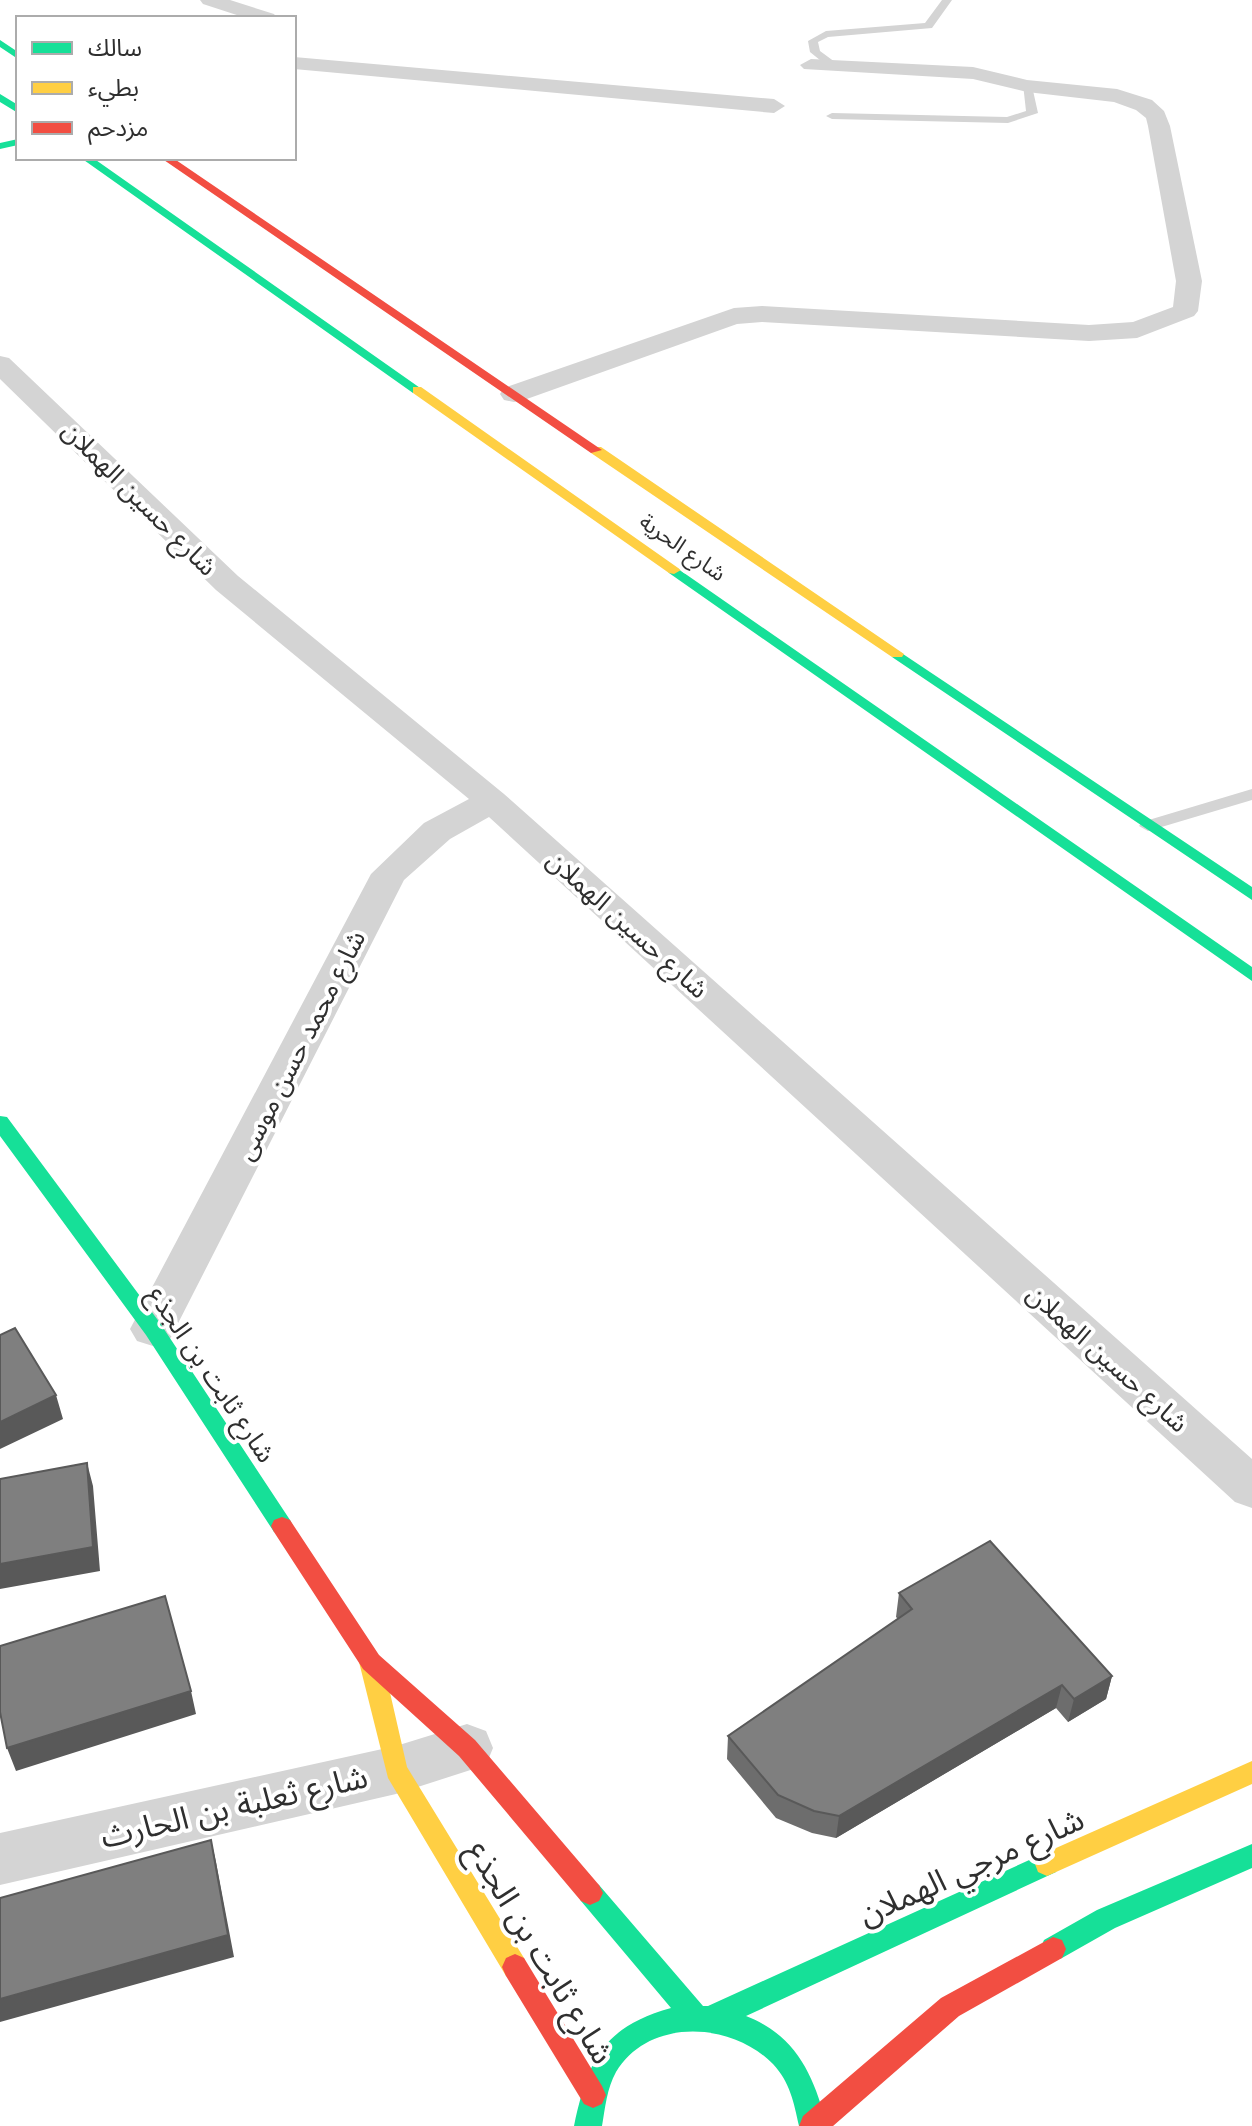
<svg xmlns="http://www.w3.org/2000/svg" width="1252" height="2126" font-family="Inter,'Noto Sans Arabic',sans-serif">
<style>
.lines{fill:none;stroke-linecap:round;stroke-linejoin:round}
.lane{fill:#d4d4d4;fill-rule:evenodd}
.street{fill:#d4d4d4;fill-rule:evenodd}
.fast{fill:#16e098;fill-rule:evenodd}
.slow{fill:#ffcf43;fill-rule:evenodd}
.jam{fill:#f24e42;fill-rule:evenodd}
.wall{fill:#6d6d6d}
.shaded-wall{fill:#595959}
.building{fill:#7f7f7f;stroke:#595959;stroke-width:2}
.labels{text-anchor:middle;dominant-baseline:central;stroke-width:8;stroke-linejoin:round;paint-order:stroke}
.far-street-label{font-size:22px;fill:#2f2f2f;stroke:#fff}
.street-label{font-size:26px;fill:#2f2f2f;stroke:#fff}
.near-street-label{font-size:32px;fill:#2f2f2f;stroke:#fff}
</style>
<rect width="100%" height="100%" fill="#fff"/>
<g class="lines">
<path class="lane" d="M 942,0 L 952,0 L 932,28 L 828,37 L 818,42 L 820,51 L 839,65 L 839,69 L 831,69 L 810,52 L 808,41 L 826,31 L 925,23 Z
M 1023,84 L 1032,86 L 1038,113 L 1008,123 L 832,119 L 826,116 L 832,113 L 1007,117 L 1026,111 Z
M 1252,789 L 1252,800 L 1148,831 L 1139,826 L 1142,822 Z"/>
<path class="street" d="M 200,0 L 230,0 L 274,14 L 277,18 L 246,18 L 203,4 Z
M 294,57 L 774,99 L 785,106 L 774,113 L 294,69 Z
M 811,59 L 973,67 L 1027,80 L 1117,89 L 1152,100 L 1164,111 L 1170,126 L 1202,281 L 1198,311 L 1194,316 L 1137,338 L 1089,341 L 762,322 L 737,324 L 524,400 L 514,402 L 504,400 L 500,394 L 504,388 L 734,308 L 762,306 L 1089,325 L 1133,322 L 1173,307 L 1176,281 L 1148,126 L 1146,118 L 1136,110 L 1114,102 L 1027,92 L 973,79 L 804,69 L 800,65 Z
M 0,356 L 9,358 L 238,576 L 504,794 L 1252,1459 L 1252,1508 L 1235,1502 L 489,817 L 450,839 L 404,880 L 169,1341 L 153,1346 L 137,1341 L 130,1329 L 371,874 L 424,823 L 469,799 L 216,590 L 0,379 Z
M 467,1724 L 486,1731 L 493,1748 L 486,1765 L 396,1794 L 0,1885 L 0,1833 L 396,1746 Z"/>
<path class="fast" d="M 0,40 L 18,52 L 18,59 L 0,47 Z
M 0,94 L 18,105 L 18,113 L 0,102 Z
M 18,139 L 18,145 L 0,149 L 0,143 Z
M 81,158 L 93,158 L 423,390 L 413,393 Z
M 674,566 L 1252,967 L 1252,981 L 669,573 L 667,570 Z
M 897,650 L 1252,887 L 1252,900 L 892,657 L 892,651 Z
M 0,1116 L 7,1117 L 160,1323 L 290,1520 L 293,1526 L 290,1532 L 282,1535 L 274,1532 L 146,1335 L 0,1136 Z
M 1252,1844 L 1252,1868 L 1115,1928 L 1062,1958 L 1053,1961 L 1044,1958 L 1040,1949 L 1044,1940 L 1097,1910 Z
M 1047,1852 L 1056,1856 L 1059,1864 L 1056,1872 L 746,2016 C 797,2036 814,2076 827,2126 L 799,2126 C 794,2103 790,2082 773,2064 C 732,2022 649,2017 616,2072 C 607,2088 605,2108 602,2126 L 574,2126 C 588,2060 603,2027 671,2008 L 581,1901 L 577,1893 L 581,1885 L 590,1881 L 599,1885 L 703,2006 L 708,2006 Z"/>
<path class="slow" d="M 413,387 L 421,387 L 681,570 L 674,574 L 669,573 L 413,393 Z
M 591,447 L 601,447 L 904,654 L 902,657 L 892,657 L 591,453 Z
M 371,1652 L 379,1655 L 383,1662 L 407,1767 L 524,1958 L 528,1967 L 524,1976 L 515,1980 L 506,1976 L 388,1778 L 359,1662 L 363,1655 Z
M 1252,1761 L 1252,1784 L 1056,1872 L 1047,1876 L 1038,1872 L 1035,1864 L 1038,1856 Z"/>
<path class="jam" d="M 161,158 L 173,158 L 602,450 L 591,453 Z
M 282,1517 L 290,1520 L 379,1655 L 475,1740 L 599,1885 L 603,1893 L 599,1901 L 590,1905 L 581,1901 L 459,1756 L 363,1669 L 274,1532 L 271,1526 L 274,1520 Z
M 1053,1937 L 1062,1940 L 1066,1949 L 1062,1958 L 959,2016 L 833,2126 L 799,2126 L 803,2116 L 941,1998 Z
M 515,1954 L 524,1958 L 602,2086 L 606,2095 L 602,2104 L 593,2108 L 584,2104 L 506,1976 L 502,1967 L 506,1958 Z"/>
</g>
<path class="wall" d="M 899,1593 L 1112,1676 L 1106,1699 L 1068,1722 L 1056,1708 L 836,1838 L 812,1833 L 776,1818 L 727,1759 L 728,1736 L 898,1619 L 896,1617 Z"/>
<path class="shaded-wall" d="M 56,1395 L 63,1419 L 0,1449 L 0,1422 Z
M 87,1463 L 93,1486 L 100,1571 L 0,1589 L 0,1564 Z
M 1112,1676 L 1106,1699 L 1068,1722 L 1074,1699 Z
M 1062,1685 L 1056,1708 L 836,1838 L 839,1816 Z
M 191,1691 L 196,1714 L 16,1771 L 7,1748 Z
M 211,1840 L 216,1862 L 234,1957 L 0,2022 L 0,1999 Z"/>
<path class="building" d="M 15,1328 L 56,1395 L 0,1422 L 0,1335 Z
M 87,1463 L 93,1547 L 0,1564 L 0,1479 Z
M 990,1541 L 1112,1676 L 1074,1699 L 1062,1685 L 839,1816 L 814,1811 L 778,1795 L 728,1736 L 912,1609 L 899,1593 Z
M 165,1596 L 191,1691 L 7,1748 L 0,1712 L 0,1646 Z
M 211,1840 L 228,1935 L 0,1999 L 0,1898 Z"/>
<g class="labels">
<g class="far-street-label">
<text transform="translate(683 547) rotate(35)">شارع الحرية</text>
</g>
<g class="street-label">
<text transform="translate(140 498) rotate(45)">شارع حسين الهملان</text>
<text transform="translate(628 924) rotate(42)">شارع حسين الهملان</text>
<text transform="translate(300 1045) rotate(-63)">شارع محمد حسن موسى</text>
<text transform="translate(1108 1358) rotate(42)">شارع حسين الهملان</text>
<text transform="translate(212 1374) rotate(56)">شارع ثابت بن الجذع</text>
</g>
<g class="near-street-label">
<text transform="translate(234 1806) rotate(-13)">شارع ثعلبة بن الحارث</text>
<text transform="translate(971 1866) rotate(-24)">شارع مرجي الهملان</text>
<text transform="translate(541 1952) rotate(59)">شارع ثابت بن الجذع</text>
</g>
</g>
<rect x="16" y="16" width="280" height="144" fill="#ffffff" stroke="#acacac" stroke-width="2"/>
<rect x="32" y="42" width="40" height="12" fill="#16e098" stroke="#acacac" stroke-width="2"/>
<text x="88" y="56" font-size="24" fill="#2f2f2f">سالك</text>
<rect x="32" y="82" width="40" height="12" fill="#ffcf43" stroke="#acacac" stroke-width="2"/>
<text x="88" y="96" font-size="24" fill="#2f2f2f">بطيء</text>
<rect x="32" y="122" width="40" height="12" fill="#f24e42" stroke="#acacac" stroke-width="2"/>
<text x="88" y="136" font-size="24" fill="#2f2f2f">مزدحم</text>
</svg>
